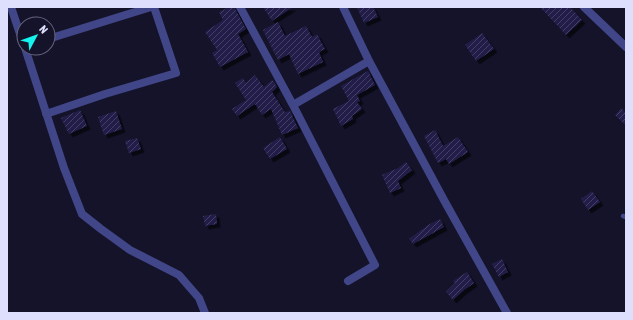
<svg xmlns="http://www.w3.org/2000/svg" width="633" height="320" font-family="'Asap Condensed',sans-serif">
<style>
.building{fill:url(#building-hatch);filter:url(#shadow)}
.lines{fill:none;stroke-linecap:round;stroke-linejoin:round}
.lane{stroke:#404687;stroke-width:4.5}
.street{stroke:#404687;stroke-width:8}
</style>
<defs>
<pattern id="building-hatch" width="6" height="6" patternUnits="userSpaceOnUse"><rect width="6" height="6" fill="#231f4a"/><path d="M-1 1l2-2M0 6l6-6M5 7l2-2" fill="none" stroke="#423f65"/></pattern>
<filter id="shadow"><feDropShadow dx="3.5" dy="3.5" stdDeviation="0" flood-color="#0009"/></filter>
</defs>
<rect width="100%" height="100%" fill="#14132a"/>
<path class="building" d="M 229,7 L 234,7 L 246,29 L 238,34 L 248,52 L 220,67 L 212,53 L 217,50 L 205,32 L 223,20 L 219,12 Z
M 263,7 L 293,7 L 272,21 Z
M 357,7 L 373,7 L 378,17 L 364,23 Z
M 540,7 L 570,7 L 582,20 L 566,35 Z
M 278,22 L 285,36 L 306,26 L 312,37 L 317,34 L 325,49 L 319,52 L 323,62 L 298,74 L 289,54 L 278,60 L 263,30 Z
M 482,33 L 494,49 L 476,61 L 465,45 Z
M 368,71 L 375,85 L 357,95 L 360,101 L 357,102 L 362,109 L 352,116 L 353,119 L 341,126 L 333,109 L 349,101 L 341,86 Z
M 255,75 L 264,87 L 272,80 L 274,82 L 277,87 L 272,92 L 285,112 L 290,111 L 298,128 L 282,135 L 271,109 L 262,115 L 255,104 L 237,116 L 232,109 L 246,100 L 235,83 L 243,78 L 246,83 Z
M 621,108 L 626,113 L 626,126 L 615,115 Z
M 80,110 L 87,126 L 69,134 L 61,118 Z
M 116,111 L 122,129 L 104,135 L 98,117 Z
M 435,130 L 443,146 L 458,137 L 468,152 L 449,164 L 446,159 L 438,163 L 424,136 Z
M 280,137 L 287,149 L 270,159 L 263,148 Z
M 137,138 L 141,149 L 129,153 L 125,141 Z
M 406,162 L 412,170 L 398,181 L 401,188 L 390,193 L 382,175 L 398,168 Z
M 592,191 L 600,202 L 588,210 L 581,199 Z
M 216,214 L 217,224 L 205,226 L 203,216 Z
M 440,219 L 444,227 L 413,244 L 409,239 L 428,225 Z
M 502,259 L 508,272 L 499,277 L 492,264 Z
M 467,272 L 474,283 L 464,290 L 453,300 L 446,292 L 455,283 L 453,281 Z"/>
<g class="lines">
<path class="lane" d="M 623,216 L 626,217"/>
<path class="street" d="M 11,7 L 24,46
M 240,7 L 293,105 L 375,265 L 348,281
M 343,7 L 369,61 L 445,202 L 507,313
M 584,7 L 626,47
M 48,39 L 151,7
M 25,48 L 64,168 L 82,214 L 101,229 L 130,250 L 179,275 L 199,298 L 205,313
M 293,105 L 369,61
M 46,114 L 105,94 L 176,73 L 154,7"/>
</g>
<rect width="633" height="320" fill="none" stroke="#dedefd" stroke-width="16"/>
<g transform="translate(36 36) rotate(49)"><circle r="19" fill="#14132a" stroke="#65647e"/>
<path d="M0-3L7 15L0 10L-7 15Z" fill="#14f3ee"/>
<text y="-6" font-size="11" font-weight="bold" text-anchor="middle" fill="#dedefd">N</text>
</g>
</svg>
